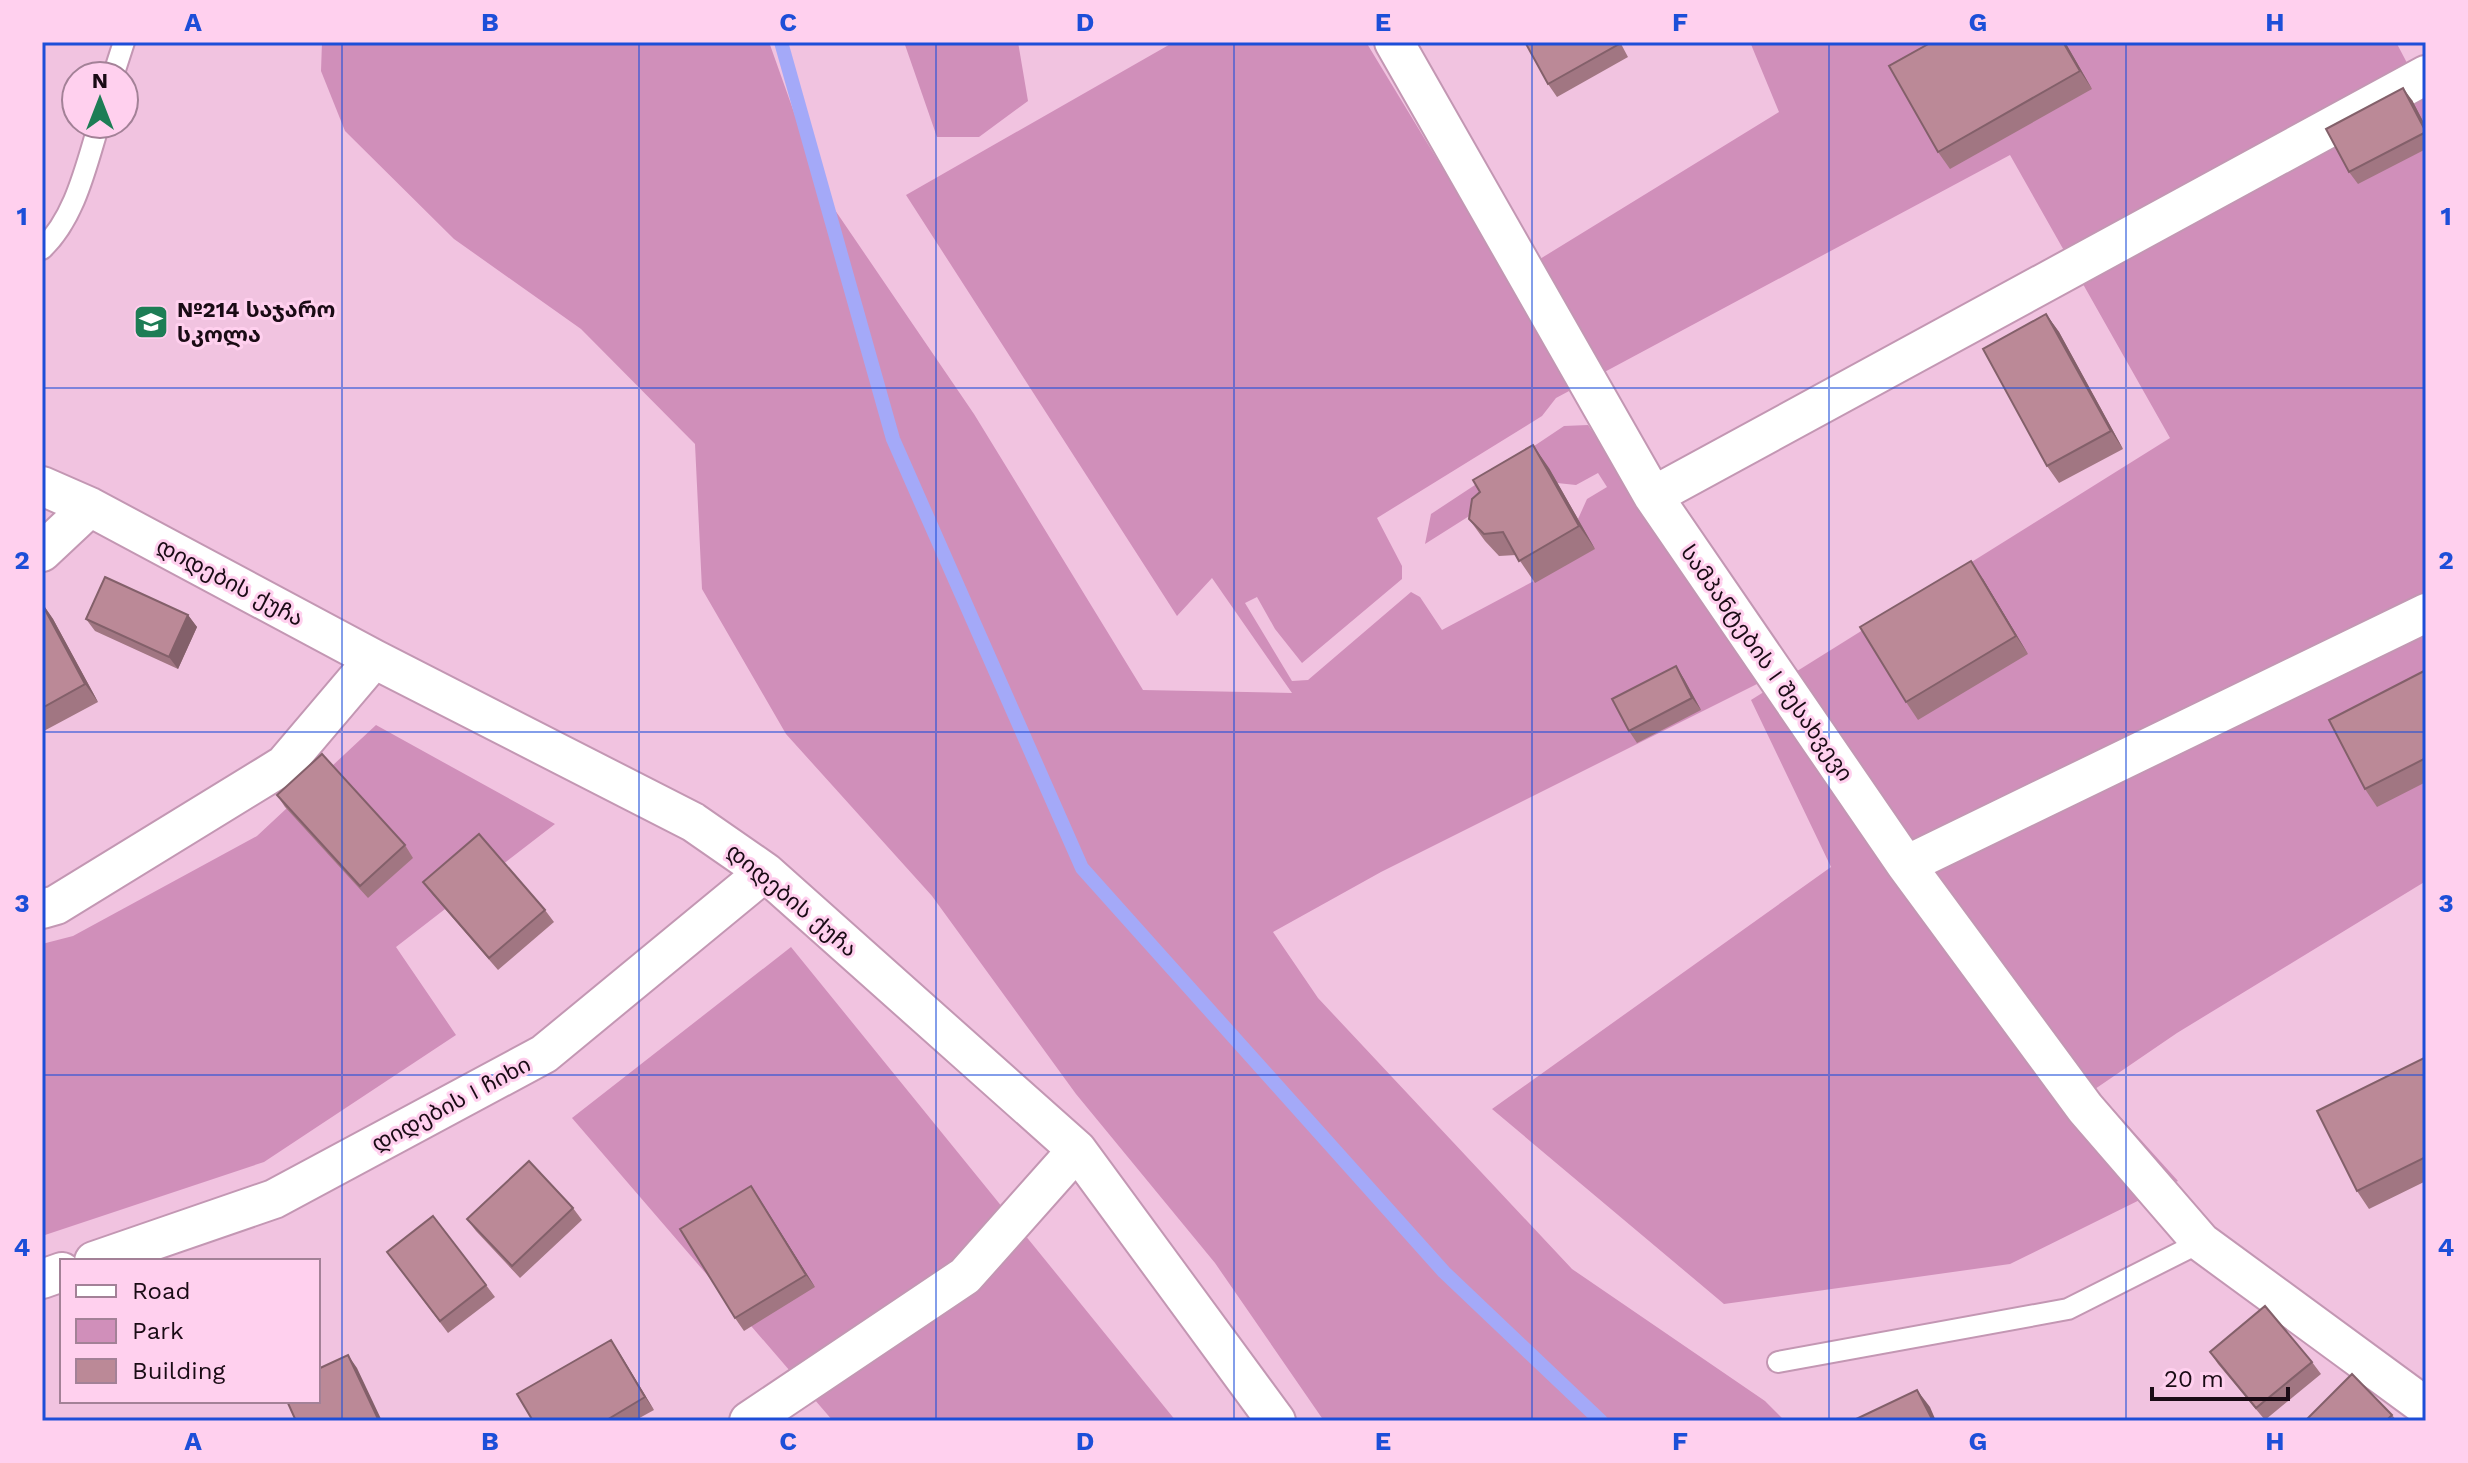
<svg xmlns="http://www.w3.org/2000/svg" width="2468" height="1463" font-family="'Work Sans','Noto Sans Georgian',sans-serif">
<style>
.green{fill:#d08fba}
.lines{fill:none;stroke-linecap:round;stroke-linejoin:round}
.stream{stroke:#a4a9f8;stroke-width:14}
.lane-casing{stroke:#c397b3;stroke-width:24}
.street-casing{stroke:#c397b3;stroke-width:42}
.lane{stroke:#fff;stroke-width:20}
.street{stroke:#fff;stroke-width:38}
.wall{fill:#a17682}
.shaded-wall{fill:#83606a}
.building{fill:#bb8997;stroke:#83606a;stroke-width:2}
.grid{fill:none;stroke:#1d4ed8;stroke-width:2;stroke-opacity:0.55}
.labels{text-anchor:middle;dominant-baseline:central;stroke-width:6;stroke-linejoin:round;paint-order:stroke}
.poi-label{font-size:22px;font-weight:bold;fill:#1a0b15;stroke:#ffd0ee;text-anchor:start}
.street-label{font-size:22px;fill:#1a0b15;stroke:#ffd0ee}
.neatline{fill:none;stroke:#1d4ed8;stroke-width:3}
.grid-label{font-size:26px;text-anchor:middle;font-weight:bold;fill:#1d4ed8}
</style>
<rect width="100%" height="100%" fill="#f1c3e0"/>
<path class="green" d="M 322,42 L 769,42 L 822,191 L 974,414 L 1143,690 L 1292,693 L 1212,578 L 1177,616 L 906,195 L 1174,42 L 1366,42 L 1509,278 L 1779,112 L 1750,42 L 2396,42 L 2426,99 L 2426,881 L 2177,1033 L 2095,1089 L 2178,1181 L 2010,1264 L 1724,1304 L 1492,1109 L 1831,867 L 1751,700 L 2170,438 L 2010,155 L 1556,398 L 1542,416 L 1377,518 L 1402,566 L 1402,579 L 1302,663 L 1275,629 L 1257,597 L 1245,603 L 1292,681 L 1308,680 L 1411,592 L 1420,597 L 1442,630 L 1594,549 L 1578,519 L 1587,499 L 1607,487 L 1598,473 L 1576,485 L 1557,483 L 1549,468 L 1488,477 L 1564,426 L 1588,425 L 1761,682 L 1381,872 L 1273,932 L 1318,998 L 1572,1269 L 1765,1401 L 1785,1421 L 1324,1421 L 1215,1263 L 1076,1094 L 932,896 L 786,734 L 702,589 L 695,444 L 581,329 L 454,239 L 345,131 L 321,71 Z
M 904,42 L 1018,42 L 1028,101 L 979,137 L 937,137 Z
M 1481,481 L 1493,501 L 1425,544 L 1431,514 Z
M 376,725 L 555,824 L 396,947 L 456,1035 L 264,1162 L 42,1236 L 42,944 L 73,936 L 257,836 Z
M 791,947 L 1176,1421 L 833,1421 L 572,1118 Z"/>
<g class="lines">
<path class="stream" d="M 781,42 L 893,439 L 1082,868 L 1444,1272 L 1601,1421"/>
<g class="lane-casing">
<path id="lane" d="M 113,76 L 124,42
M 42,249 C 75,218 86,166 99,124
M 1778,1362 L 2068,1309 L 2201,1242"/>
</g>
<g class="street-casing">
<path id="street" d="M 1394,42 L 1653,496 L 1906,865 L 2085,1108 L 2201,1242 L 2426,1407
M 42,486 L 90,507 L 374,659 L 693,822 L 765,872 L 1077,1150 L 1276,1421
M 1653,496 L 2426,75
M 42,552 L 90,507
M 1906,865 L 2426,613
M 42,909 L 56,905 L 284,765 L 374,659
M 94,1261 L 274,1199 L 544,1054 L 765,872
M 42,1279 L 62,1272
M 749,1421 L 965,1276 L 1077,1150"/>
</g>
<use href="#lane" class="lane"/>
<use href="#street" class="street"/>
</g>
<path class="wall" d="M 1525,42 L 1620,42 L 1628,57 L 1557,97 L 1548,84 Z
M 2065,42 L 2092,89 L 1950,169 L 1938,152 Z
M 2412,100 L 2426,127 L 2426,149 L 2358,184 L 2349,172 Z
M 2046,314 L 2059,332 L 2123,449 L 2059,483 L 2047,466 Z
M 1549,468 L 1595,549 L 1535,583 L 1516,555 L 1499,556 L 1485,541 L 1469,519 Z
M 1983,579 L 2028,654 L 1918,720 L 1906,702 Z
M 42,603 L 53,619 L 98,702 L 42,732 Z
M 188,615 L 197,627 L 178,669 L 95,631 L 86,619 Z
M 1676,666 L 1684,679 L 1701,710 L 1637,743 L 1629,731 Z
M 2426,670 L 2426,782 L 2377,807 L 2365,789 Z
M 277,795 L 405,845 L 413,858 L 368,898 L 285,807 Z
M 423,882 L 545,910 L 554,922 L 498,970 L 432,894 Z
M 2426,1057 L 2426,1181 L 2369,1209 L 2357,1191 Z
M 751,1186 L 815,1287 L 744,1331 L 735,1318 Z
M 573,1208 L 582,1220 L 520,1278 L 476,1231 L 467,1219 Z
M 387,1252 L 486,1285 L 495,1297 L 448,1333 Z
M 611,1340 L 654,1410 L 634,1421 L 533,1421 Z
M 2210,1352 L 2312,1362 L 2321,1374 L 2265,1420 L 2218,1364 Z
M 2392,1415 L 2397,1421 L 2305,1421 Z"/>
<path class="shaded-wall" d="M 2063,42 L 2065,42 L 2092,89 L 2080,71 Z
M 2403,88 L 2412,100 L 2426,127 L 2426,130 Z
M 2046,314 L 2059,332 L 2123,449 L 2111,431 Z
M 1533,445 L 1549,468 L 1595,549 L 1579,526 Z
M 1971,561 L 1983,579 L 2028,654 L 2016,636 Z
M 42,603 L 53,619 L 98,702 L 85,684 Z
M 188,615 L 197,627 L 178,669 L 169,657 Z
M 1676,666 L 1684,679 L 1701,710 L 1692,698 Z
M 751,1186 L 759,1198 L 815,1287 L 806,1275 Z
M 611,1340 L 619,1352 L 654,1410 L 645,1397 Z
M 348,1355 L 357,1368 L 382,1421 L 379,1421 Z
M 1917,1390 L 1930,1407 L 1936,1421 L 1933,1421 Z"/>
<path class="building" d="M 1525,42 L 1618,42 L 1619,44 L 1548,84 Z
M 1932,42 L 2063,42 L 2080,71 L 1938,152 L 1889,66 Z
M 2403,88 L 2426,132 L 2349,172 L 2326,129 Z
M 2046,314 L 2111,431 L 2047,466 L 1983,349 Z
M 1533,445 L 1579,526 L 1519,561 L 1503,532 L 1484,534 L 1469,519 L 1472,499 L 1480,492 L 1473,480 Z
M 1971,561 L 2016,636 L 1906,702 L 1860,627 Z
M 105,577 L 188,615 L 169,657 L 86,619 Z
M 42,604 L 85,684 L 42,708 Z
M 1676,666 L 1692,698 L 1629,731 L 1612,699 Z
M 2426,670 L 2426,758 L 2365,789 L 2329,720 Z
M 322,754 L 405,845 L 360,886 L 277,795 Z
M 479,834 L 545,910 L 489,958 L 423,882 Z
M 2426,1057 L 2426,1157 L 2357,1191 L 2317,1111 Z
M 529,1161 L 573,1208 L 512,1266 L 467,1219 Z
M 751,1186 L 806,1275 L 735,1318 L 680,1229 Z
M 433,1216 L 486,1285 L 440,1321 L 387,1252 Z
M 2265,1306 L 2312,1362 L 2256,1408 L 2210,1352 Z
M 611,1340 L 645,1397 L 605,1421 L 533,1421 L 517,1394 Z
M 348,1355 L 379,1421 L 296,1421 L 287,1401 L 318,1401 L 318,1369 Z
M 2352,1374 L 2392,1415 L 2386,1421 L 2305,1421 Z
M 1917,1390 L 1933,1421 L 1852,1421 Z"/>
<path class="grid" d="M 342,42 L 342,1421M 639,42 L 639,1421M 936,42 L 936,1421M 1234,42 L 1234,1421M 1532,42 L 1532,1421M 1829,42 L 1829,1421M 2126,42 L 2126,1421M 42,388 L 2426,388M 42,732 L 2426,732M 42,1075 L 2426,1075"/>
<defs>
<g id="school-square" transform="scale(1.8)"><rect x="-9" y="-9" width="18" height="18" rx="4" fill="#1d7d55" stroke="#ffd0ee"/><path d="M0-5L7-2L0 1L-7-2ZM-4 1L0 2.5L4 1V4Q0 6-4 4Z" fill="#fff"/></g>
</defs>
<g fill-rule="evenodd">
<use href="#school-square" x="151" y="322"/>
</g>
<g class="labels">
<g class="poi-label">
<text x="177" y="309">№214 საჯარო<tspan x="177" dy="25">სკოლა</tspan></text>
</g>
<g class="street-label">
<text transform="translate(230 582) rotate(28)">დიდების ქუჩა</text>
<text transform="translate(1767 663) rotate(55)">სამპანტების I შესახვევი</text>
<text transform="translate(792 900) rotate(40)">დიდების ქუჩა</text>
<text transform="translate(451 1104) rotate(-28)">დიდების I ჩიხი</text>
</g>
</g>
<rect width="2468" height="1463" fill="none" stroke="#ffd0ee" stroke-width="88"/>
<rect x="60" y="1259" width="260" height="144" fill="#ffd0ee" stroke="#a38197" stroke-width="2"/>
<rect x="76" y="1285" width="40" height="12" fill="#ffffff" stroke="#a38197" stroke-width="2"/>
<text x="132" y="1299" font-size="24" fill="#1a0b15">Road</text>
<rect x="76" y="1319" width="40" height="24" fill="#d08fba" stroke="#a38197" stroke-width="2"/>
<text x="132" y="1339" font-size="24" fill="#1a0b15">Park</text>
<rect x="76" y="1359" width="40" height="24" fill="#bb8997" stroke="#a38197" stroke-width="2"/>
<text x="132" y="1379" font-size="24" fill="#1a0b15">Building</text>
<g transform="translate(100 100)"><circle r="38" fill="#ffd0ee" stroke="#a38197" stroke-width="2"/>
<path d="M0-6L14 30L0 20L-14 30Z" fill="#1d7d55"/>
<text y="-12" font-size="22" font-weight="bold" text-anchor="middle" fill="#1a0b15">N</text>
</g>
<path d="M2152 1387v12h136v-12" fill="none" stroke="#1a0b15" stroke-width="4"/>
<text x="2164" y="1387" font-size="24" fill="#1a0b15" stroke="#ffd0ee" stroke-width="6" paint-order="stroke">20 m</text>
<rect x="44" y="44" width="2380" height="1375" class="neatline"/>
<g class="grid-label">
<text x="193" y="31">A</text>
<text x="490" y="31">B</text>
<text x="788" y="31">C</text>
<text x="1085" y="31">D</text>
<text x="1383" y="31">E</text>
<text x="1680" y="31">F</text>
<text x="1978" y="31">G</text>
<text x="2275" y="31">H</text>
<text x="22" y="225">1</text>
<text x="2446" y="225">1</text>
<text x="22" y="569">2</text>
<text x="2446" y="569">2</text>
<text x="22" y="912">3</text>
<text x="2446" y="912">3</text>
<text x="22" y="1256">4</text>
<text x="2446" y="1256">4</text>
<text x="193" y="1450">A</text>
<text x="490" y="1450">B</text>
<text x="788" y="1450">C</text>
<text x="1085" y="1450">D</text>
<text x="1383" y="1450">E</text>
<text x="1680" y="1450">F</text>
<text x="1978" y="1450">G</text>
<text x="2275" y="1450">H</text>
</g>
</svg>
